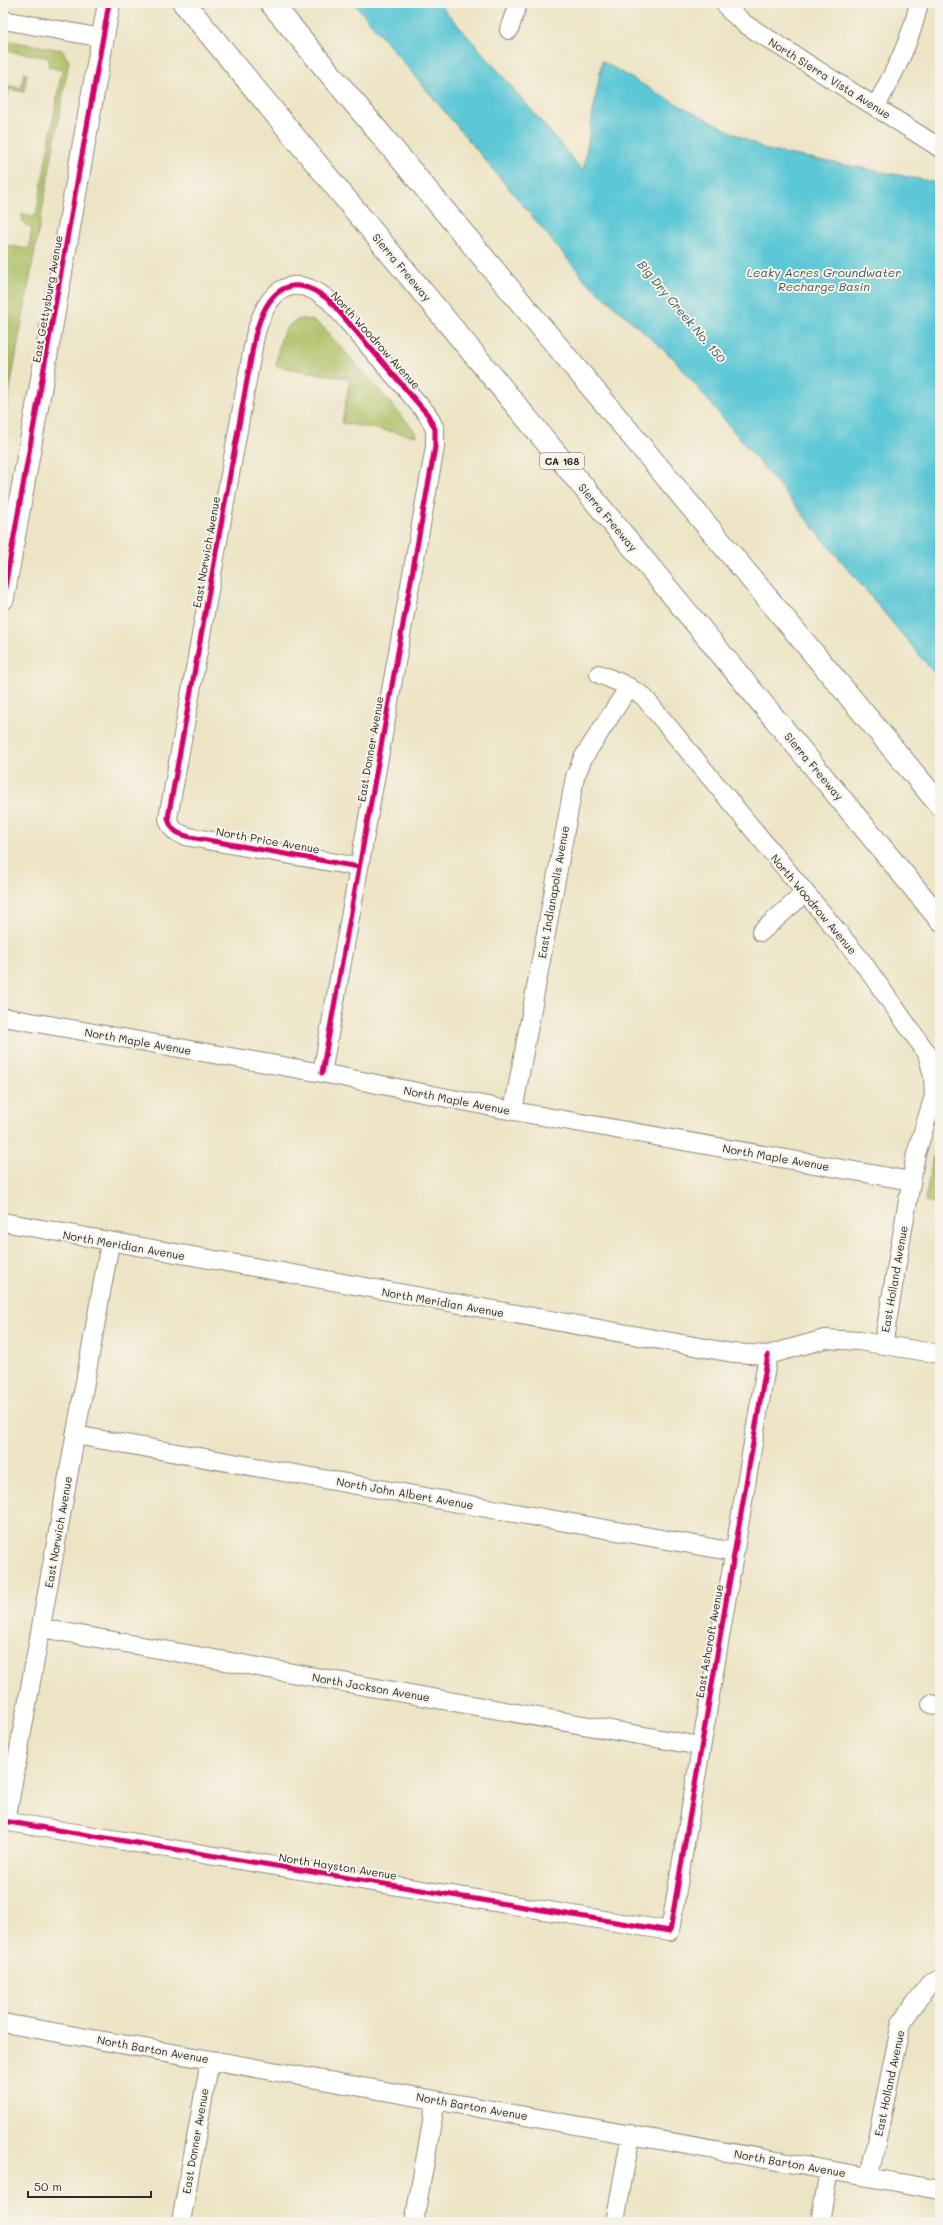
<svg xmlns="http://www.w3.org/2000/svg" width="943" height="2225" font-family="Mali,sans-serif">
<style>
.industrial{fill:#cfc1ba}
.green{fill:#aabd61;stroke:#6a7446}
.water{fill:#5cc7d6;stroke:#447980}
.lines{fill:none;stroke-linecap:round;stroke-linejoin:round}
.minor-casing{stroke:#8c8878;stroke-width:20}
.tertiary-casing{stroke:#8c8878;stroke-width:24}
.motorway-casing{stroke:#8c8878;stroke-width:24}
.minor{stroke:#fff;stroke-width:18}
.tertiary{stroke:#fff;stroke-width:22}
.motorway{stroke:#fff;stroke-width:22}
.cycleway-casing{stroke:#f7f3e8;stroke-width:8}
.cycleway{stroke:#d6006c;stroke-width:5}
.labels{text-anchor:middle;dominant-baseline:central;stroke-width:4;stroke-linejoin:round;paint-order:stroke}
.shield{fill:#f7f3e8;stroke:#686764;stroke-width:1}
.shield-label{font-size:10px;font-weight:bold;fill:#2b2b2b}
.street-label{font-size:11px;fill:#2b2b2b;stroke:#f7f3e8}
.water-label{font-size:12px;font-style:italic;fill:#3a5a5e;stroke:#f7f3e8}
</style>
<rect width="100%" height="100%" fill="#f7f3e8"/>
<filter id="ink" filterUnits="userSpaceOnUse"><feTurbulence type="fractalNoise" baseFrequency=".025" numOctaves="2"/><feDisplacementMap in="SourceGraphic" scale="8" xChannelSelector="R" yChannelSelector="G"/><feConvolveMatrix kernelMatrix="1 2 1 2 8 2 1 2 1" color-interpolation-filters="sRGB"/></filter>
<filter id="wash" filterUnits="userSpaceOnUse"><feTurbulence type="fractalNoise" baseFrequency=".012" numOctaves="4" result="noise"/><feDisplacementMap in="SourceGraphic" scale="16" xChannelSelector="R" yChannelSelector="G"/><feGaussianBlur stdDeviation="0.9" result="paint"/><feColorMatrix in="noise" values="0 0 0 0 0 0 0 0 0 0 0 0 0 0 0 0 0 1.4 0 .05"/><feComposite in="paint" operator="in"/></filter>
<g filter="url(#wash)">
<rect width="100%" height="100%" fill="#ede4c5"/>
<path class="industrial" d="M 940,1130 L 940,1158 L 933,1157 Z"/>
<path class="green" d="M 3,40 L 62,50 L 69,61 L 3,427 L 3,245 L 29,249 L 32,229 L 23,222 L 22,214 L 36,216 L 62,70 L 48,67 L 49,58 L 3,50 Z
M 24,73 L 27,74 L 24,92 L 9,89 L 3,120 L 3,85 L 21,88 Z
M 301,319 L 312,320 L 323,327 L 415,431 L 416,436 L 342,423 L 350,379 L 276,366 C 279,347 279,325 301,319 Z
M 933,1157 L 940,1158 L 940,1204 L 925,1201 Z"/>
<path class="water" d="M 354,3 L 438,3 L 489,60 L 583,171 L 602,61 L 671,101 L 767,150 L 940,183 L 940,680 L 674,359 L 586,281 Z"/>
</g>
<g filter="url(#ink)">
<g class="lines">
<g class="minor-casing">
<path id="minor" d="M 725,3 L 730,11 L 745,24 L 940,148
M 3,20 L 103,38
M 509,30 L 518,3
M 876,106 C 894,73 911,41 919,3
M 599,674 L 623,684 L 643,696 L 861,960 L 927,1053 L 933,1076 L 934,1096 L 916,1154 L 883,1345
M 761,932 L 805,893
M 3,1017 L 322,1073 L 513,1111 L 911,1181
M 322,1073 L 435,447 L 435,429 L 428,415 L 330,301 C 289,268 266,293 255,336 L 168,818 C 171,831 178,834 190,837 L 359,867
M 513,1111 L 575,777 L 583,758 L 629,687
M 3,1222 L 733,1353 L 768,1355 L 825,1339 L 859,1341 L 940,1354
M 75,1435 L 735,1552
M 41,1628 L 700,1746
M 931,1704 L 940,1706
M 3,1821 L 670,1931 L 768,1355
M 6,1821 L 110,1243
M 3,2023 L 940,2190
M 869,2177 L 901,2023 L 929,1984 L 940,1979
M 181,2222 L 210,2060
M 414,2222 L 436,2100
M 615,2222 L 631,2134
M 820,2222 L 829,2170"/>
</g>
<g class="tertiary-casing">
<path id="tertiary" d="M 3,598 L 109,3"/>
</g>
<g class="motorway-casing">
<path id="motorway" d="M 184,3 L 940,919
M 271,3 L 940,805"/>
</g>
<use href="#minor" class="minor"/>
<use href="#tertiary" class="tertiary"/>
<use href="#motorway" class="motorway"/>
<g class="cycleway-casing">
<path id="cycleway" d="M 3,598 L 109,3
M 322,1073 L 435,447 L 435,429 L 428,415 L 330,301 C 289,268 266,293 255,336 L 168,818 C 171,831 178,834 190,837 L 359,867
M 3,1821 L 670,1931 L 768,1355"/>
</g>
<use href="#cycleway" class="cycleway"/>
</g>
</g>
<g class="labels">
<rect class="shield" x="540" y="453" width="44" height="16" rx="3"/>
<g class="shield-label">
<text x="562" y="461">CA 168</text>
</g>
<g class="street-label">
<text transform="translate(830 78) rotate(32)">North Sierra Vista Avenue</text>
<text transform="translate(402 267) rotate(50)">Sierra Freeway</text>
<text transform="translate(47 299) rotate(-80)">East Gettysburg Avenue</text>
<text transform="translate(376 340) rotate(48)">North Woodrow Avenue</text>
<text transform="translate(608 517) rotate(50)">Sierra Freeway</text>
<text transform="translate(206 552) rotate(-80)">East Norwich Avenue</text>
<text transform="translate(370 749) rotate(-80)">East Donner Avenue</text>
<text transform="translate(814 766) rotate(50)">Sierra Freeway</text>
<text transform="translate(268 840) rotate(10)">North Price Avenue</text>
<text transform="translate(553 892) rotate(-80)">East Indianapolis Avenue</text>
<text transform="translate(814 904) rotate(50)">North Woodrow Avenue</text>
<text transform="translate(138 1041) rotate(10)">North Maple Avenue</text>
<text transform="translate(457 1100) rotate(11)">North Maple Avenue</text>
<text transform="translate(776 1157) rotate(10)">North Maple Avenue</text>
<text transform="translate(124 1245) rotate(10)">North Meridian Avenue</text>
<text transform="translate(894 1279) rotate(-80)">East Holland Avenue</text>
<text transform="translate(443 1302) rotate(10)">North Meridian Avenue</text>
<text transform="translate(405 1493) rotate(10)">North John Albert Avenue</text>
<text transform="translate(58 1532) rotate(-80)">East Norwich Avenue</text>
<text transform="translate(709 1641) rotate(-80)">East Ashcroft Avenue</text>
<text transform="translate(371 1687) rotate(10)">North Jackson Avenue</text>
<text transform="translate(338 1866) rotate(9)">North Hayston Avenue</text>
<text transform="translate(153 2049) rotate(10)">North Barton Avenue</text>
<text transform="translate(889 2083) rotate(-78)">East Holland Avenue</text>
<text transform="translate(472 2106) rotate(10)">North Barton Avenue</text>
<text transform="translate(195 2141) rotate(-80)">East Donner Avenue</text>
<text transform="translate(790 2163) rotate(10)">North Barton Avenue</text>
</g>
<g class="water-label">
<text x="824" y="272">Leaky Acres Groundwater<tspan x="824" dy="14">Recharge Basin</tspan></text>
<text transform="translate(682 311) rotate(50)">Big Dry Creek No. 150</text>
</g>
</g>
<rect width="943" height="2225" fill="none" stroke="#f7f3e8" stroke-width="16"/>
<path d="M28 2191v6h123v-6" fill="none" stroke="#2b2b2b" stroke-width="2"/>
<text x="34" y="2191" font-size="12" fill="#2b2b2b" stroke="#f7f3e8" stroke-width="3" paint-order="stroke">50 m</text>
</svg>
